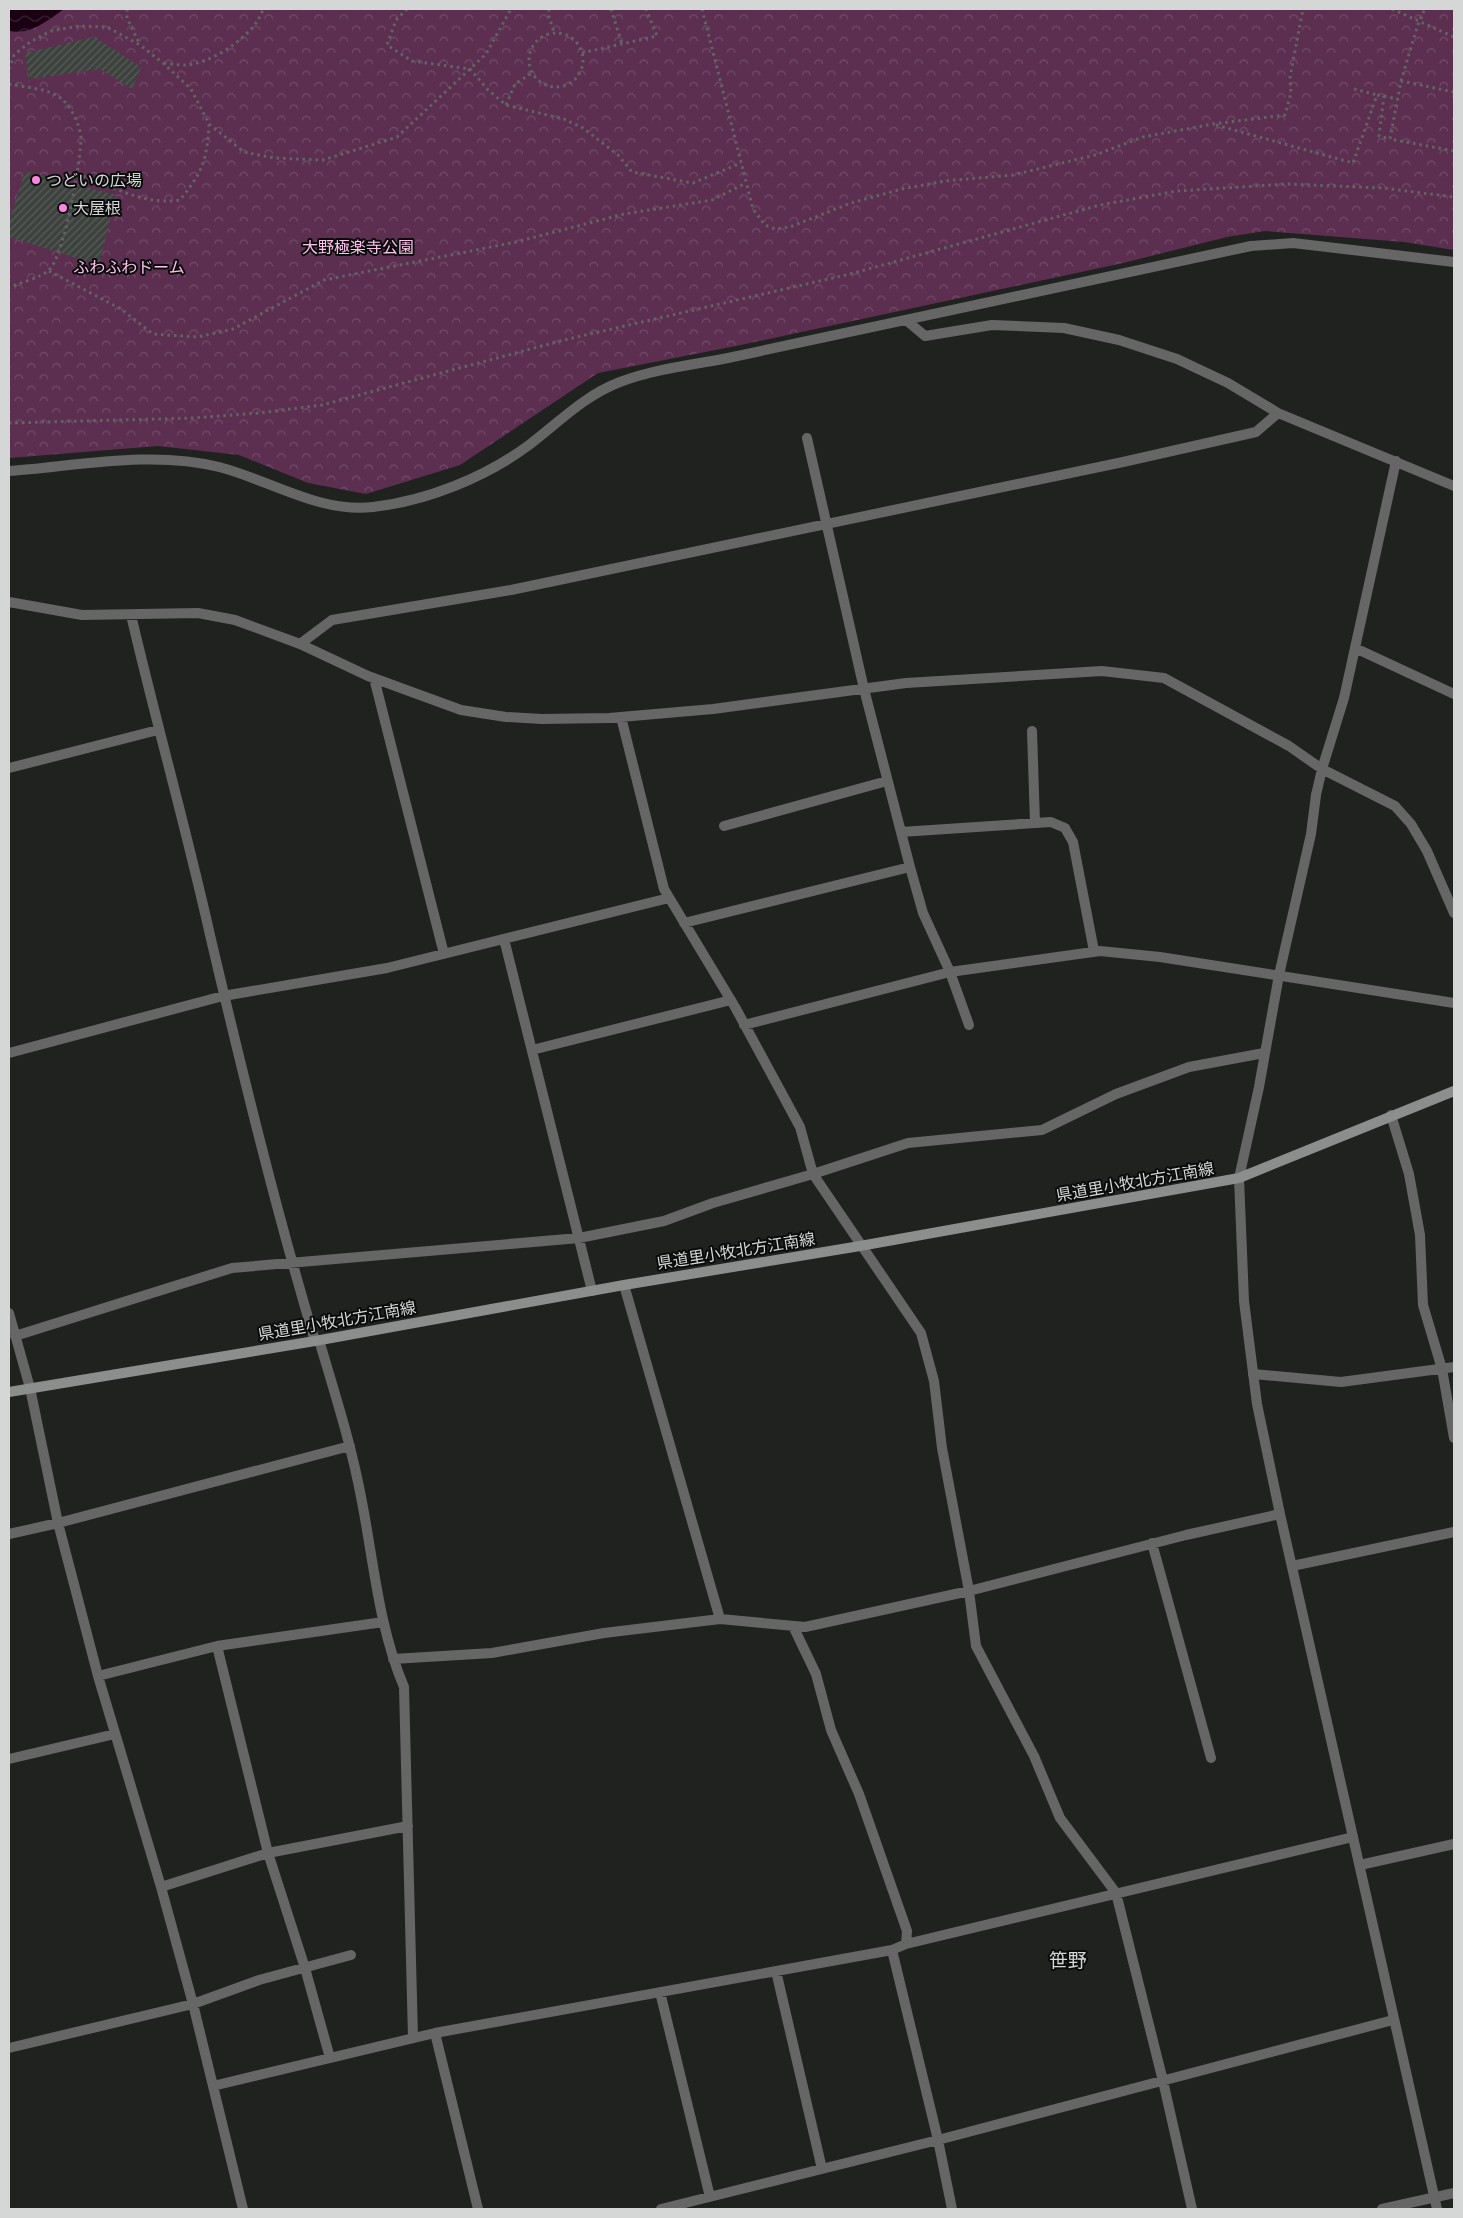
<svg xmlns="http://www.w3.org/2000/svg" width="1463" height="2218" font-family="'Work Sans','Noto Sans JP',sans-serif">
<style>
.park{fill:url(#park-crowns)}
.water{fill:url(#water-waves)}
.building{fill:url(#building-hatch)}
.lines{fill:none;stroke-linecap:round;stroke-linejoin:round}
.path{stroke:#626463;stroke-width:3;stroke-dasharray:2.5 4;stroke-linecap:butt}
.minor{stroke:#656665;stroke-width:10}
.tertiary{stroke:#656665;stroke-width:10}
.secondary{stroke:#8b8e8c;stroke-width:10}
.poi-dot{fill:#fe85e0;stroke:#0a0c0b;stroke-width:2}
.labels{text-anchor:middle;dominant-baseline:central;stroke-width:4;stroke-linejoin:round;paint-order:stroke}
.poi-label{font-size:16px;fill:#d5d7d6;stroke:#0a0c0b;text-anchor:start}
.park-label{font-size:16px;fill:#fec1ec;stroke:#0a0c0b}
.street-label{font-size:16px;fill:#d5d7d6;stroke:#0a0c0b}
.quarter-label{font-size:19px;fill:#d5d7d6;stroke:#0a0c0b}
</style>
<defs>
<pattern id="park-crowns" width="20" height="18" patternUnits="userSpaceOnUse" patternTransform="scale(1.25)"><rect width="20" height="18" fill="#5c2f51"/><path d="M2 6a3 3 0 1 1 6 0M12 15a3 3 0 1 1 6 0" fill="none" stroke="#724c69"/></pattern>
<pattern id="water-waves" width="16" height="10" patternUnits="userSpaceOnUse" patternTransform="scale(1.25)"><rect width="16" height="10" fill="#1b0014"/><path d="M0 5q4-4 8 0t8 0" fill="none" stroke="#3b2435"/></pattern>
<pattern id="building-hatch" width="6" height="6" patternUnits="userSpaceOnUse" patternTransform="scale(1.25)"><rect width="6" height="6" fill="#3e423f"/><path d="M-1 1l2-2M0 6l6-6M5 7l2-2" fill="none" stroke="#595d5a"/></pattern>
</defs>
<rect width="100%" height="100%" fill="#202220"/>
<path class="park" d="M 9,9 L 1454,9 L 1454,250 L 1404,242 L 1265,231 L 1227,237 L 1123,263 L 736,346 L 598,373 L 460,465 L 366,494 L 308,483 L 239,455 L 158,446 L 9,458 Z"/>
<path class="water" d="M 9,9 L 64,9 C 47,21 31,35 9,31 Z"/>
<path class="building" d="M 94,37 L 141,67 L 132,89 L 100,69 L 29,79 L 25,53 Z
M 25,171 L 116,195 L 99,265 L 9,237 L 9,222 Z"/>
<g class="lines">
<path class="path" d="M 127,9 L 127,18 L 140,45
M 407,9 L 396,20 L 387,45 L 412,61 L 470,69 L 488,90 L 506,105 L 564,119 L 583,128 L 618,155 L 632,172 L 693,183 L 741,163
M 549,9 L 549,17 L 554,32
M 611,9 L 622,44
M 702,9 L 753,209 L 765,225 L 775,229 L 790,227 L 851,203 L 902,189 L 945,181 L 1013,175 L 1095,155 L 1143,137 L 1213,124 L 1285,115 L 1291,93 L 1290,77 L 1303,9
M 1392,9 L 1454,37
M529 60a27 27 0 1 1 54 0a27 27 0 1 1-54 0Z
M 582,53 L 657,36 L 646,9
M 164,63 C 170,64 177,65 184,65 C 210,65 256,35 263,9
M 9,69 L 14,55 L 30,42 L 51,31 L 79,26 L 107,27 L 140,45 L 163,63 L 191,89 L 209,124 L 244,152 L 274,158 L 323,160 L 397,137 L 486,54 L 511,9
M 1401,81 L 1419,21 L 1425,9
M 9,84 C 26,88 50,88 63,100 C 72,109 80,125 81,138 C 81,160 64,259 48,271 C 41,277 18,284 9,287
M 1354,89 L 1377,95
M 1454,92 L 1401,81 L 1390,139 L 1454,151
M 1384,96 L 1397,99
M 506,105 L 515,84 L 532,73
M 1216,125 L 1353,163 L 1377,95 L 1384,96 L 1379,136 L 1390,139
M 77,174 C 112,185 142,206 180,200 C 202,173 207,160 209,125
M 49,271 L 121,309 L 153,334 L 198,337 L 233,329 L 324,280 L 516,242 L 624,214 L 712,200 L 746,183
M 9,423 L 194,418 L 259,413 L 322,405 L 564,340 L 850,274 L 1100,205 L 1177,191 L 1286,184 L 1383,188 L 1454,197"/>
<path class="minor" d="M 906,320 L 925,336 L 992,325 L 1064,328 L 1119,340 L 1177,359 L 1228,383 L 1278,413 L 1454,486
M 807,438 L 864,689 L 910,867 L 923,913 L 950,972 L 969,1025
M 9,471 C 76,466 153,450 219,467 C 270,480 318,513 373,507 C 427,501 486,477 529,445 C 558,423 585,395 620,382 C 654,369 692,365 728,358 L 1251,246 L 1293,243 L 1454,262
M 9,602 L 82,615 L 198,613 L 235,620 L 300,644 L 368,676 L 461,710 L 506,717 L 542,719 L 609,718 L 713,709 L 906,683 L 1102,671 L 1164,678 L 1289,746 L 1322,769 L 1395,806 L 1411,824 L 1427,851 L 1454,913
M 131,615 C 156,722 186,828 210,935 C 242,1071 275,1207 315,1341
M 300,644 L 332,620 L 511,590 L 1123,462 L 1256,432 L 1278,413
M 1355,648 L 1454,694
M 374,678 L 444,954
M 621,717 L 664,889 L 735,1007 L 800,1127 L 813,1174 L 921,1333 L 934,1381 L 942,1448 L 969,1591 L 976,1646 L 1034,1756 L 1060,1818 L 1116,1893 L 1163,2081 L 1192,2209
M 1032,731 L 1035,823
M 9,768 L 158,730
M 1316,795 L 1322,769 L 1344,698 L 1396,461
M 724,826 L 887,781
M 901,832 L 1051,822 L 1065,828 L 1073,842 L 1094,951
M 684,923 L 910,867
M 504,939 L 592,1291
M 744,1025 L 950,972 L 1100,951 L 1160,957 L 1454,1003
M 532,1050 L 731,1000
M 9,1053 L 223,996 L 387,968 L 669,898
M 1391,1115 L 1409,1174 L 1420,1235 L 1423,1305 L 1442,1369 L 1454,1438
M 624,1285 L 720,1619
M 9,1313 L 30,1388 L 58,1523 L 98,1676 L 161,1887 L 193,2004 L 243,2209
M 15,1336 L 232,1268 L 579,1238 L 664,1221 L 713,1203 L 813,1174 L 908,1143 L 1042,1130 L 1116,1094 L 1189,1067 L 1264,1053
M 319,1340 C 335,1394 352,1447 362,1502 C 374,1564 379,1628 404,1687 L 413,2038
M 1253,1374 L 1341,1382 L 1454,1367
M 9,1534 L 58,1523 L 350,1446
M 1152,1543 L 1211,1758
M 1292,1566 L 1454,1532
M 217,1646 L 268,1853 L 305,1968 L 330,2058
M 393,1659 L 492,1653 L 604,1633 L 720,1619 L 805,1627 L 969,1591 L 1186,1535 L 1280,1514
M 98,1676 L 217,1646 L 383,1622
M 9,1759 L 115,1734
M 1360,1865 L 1454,1844
M 161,1887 L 268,1853 L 408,1826
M 906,1944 L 1353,1837
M 892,1950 L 938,2140 L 952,2209
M 776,1971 L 822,2169
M 660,1992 L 710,2197
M 435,2033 L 478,2209
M 9,2048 L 193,2004 L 259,1980 L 351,1955
M 213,2086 L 435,2033 L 892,1950 L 906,1944 L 907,1931 L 859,1794 L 831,1730 L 816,1674 L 793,1626
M 661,2209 L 938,2140 L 1393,2020
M 1382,2209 L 1454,2193"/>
<path class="tertiary" d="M 1316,795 L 1311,834 L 1279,975 L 1259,1087 L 1239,1178 L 1244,1301 L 1257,1404 L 1280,1514 L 1437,2209"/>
<path class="secondary" d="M 9,1392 L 315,1341 L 624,1285 L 860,1246 L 1239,1178 L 1454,1091"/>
</g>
<g class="poi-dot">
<circle cx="36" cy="180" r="5"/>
<circle cx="63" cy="208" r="5"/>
</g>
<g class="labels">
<g class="poi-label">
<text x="46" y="180">つどいの広場</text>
<text x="73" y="208">大屋根</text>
</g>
<g class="park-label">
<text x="358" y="247">大野極楽寺公園</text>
<text x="129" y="267">ふわふわドーム</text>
</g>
<g class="street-label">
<text transform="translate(1135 1182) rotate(-10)">県道里小牧北方江南線</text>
<text transform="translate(736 1251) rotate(-9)">県道里小牧北方江南線</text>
<text transform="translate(337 1321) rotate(-10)">県道里小牧北方江南線</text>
</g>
<g class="quarter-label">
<text x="1068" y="1960">笹野</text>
</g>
</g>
<rect width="1463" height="2218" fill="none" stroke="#d5d7d6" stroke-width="20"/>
</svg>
